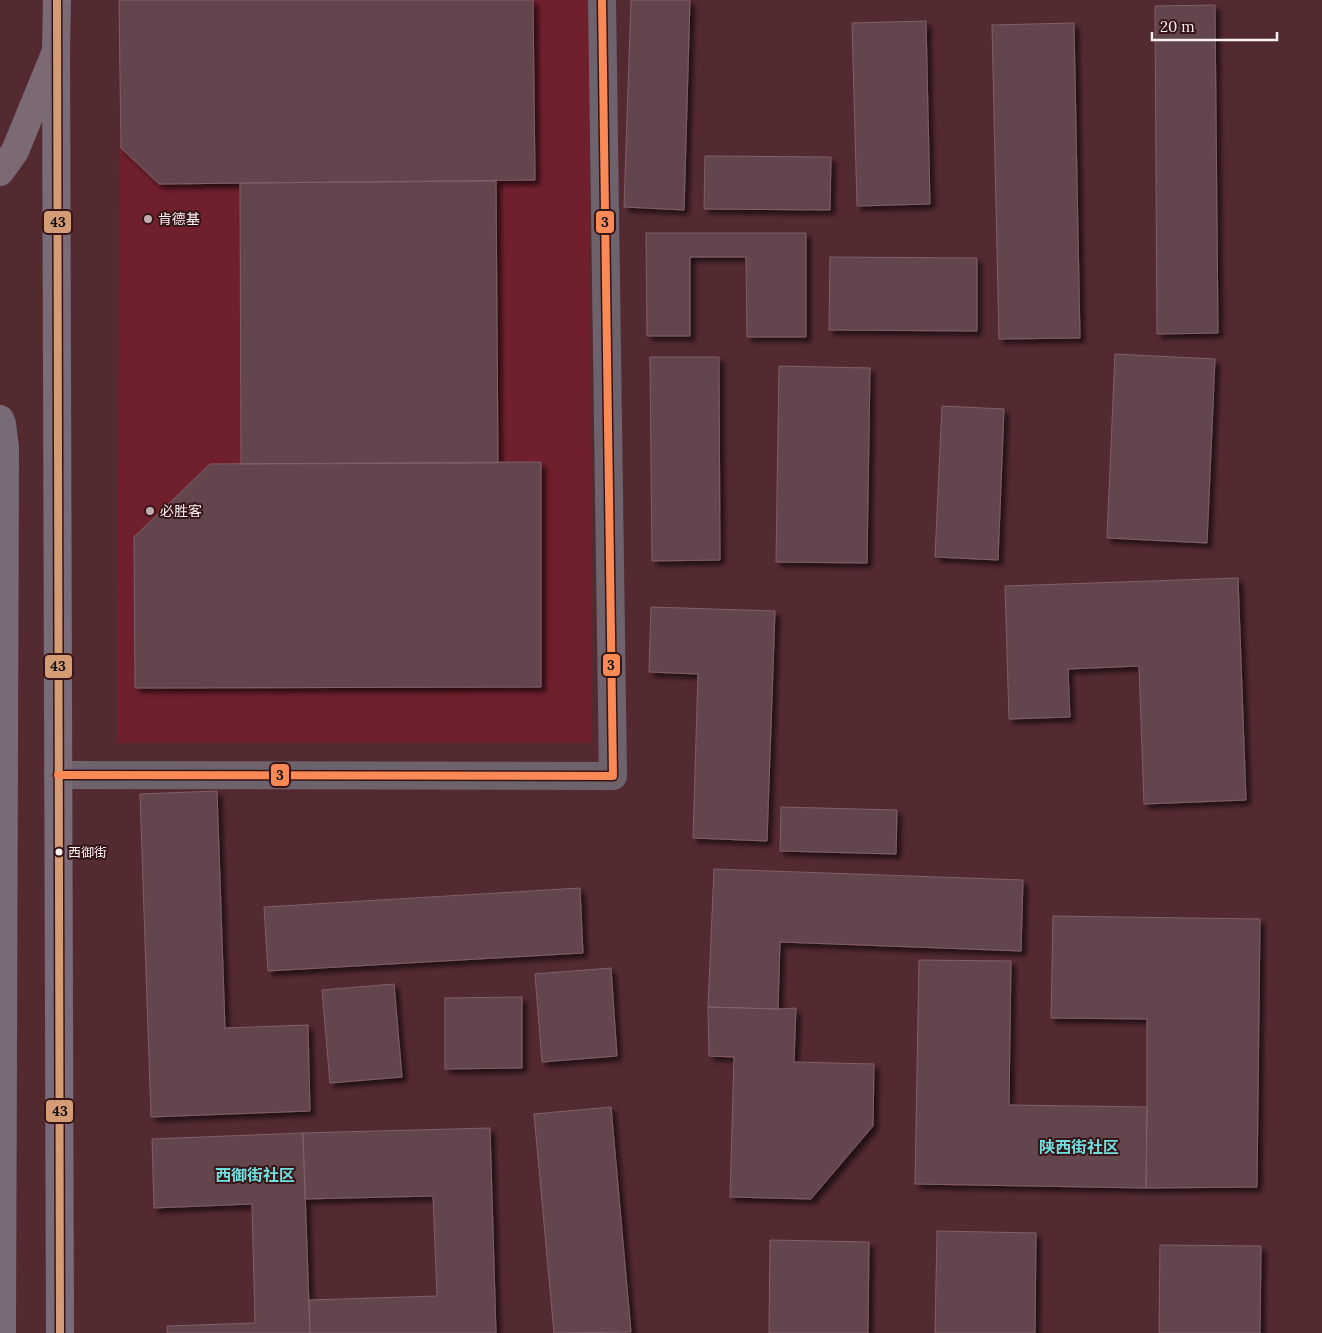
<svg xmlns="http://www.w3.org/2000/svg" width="1322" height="1333" font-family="Lora,'Noto Sans SC',serif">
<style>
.built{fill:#70202d}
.building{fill:#64444d;stroke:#815f68;filter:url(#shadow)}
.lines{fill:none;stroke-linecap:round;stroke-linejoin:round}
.street{stroke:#6e636c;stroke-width:28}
.secondary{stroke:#796c78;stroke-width:28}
.primary{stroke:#7b6974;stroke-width:28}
.bus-1-casing{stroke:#361417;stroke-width:11}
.bus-2-casing{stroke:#361417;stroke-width:11}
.bus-1{stroke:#d39c74;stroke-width:8}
.bus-2{stroke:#f98a56;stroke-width:8}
.poi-dot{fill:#c1abae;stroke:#361417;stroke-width:2}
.bus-dot{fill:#fbf1f2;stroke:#361417;stroke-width:2}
.labels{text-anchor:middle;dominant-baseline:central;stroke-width:4;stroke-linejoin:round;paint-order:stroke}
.bus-label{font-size:13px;fill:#fbf1f2;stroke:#361417;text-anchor:start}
.poi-label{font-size:14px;fill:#fbf1f2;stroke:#361417;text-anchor:start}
.quarter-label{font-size:16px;font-weight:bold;fill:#72dfdf;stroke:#361417}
.line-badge{stroke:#361417;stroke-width:2}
.pale-badge-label{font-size:14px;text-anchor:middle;font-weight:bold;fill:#111}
</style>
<defs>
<filter id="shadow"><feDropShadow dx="4.5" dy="4.5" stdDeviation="2.5" flood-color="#0009"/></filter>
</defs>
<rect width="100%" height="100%" fill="#542a31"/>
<path class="built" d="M 120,0 L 589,0 L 592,743 L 117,743 Z"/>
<path class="building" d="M 119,0 L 533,0 L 535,180 L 159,184 L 121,148 Z
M 631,0 L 690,0 L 684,210 L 624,207 Z
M 1215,5 L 1218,333 L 1157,334 L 1155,6 Z
M 926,21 L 930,204 L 857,206 L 852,23 Z
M 1074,23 L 1080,338 L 999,339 L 992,25 Z
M 705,156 L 831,157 L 830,210 L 704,209 Z
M 496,181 L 498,463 L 241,464 L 240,183 Z
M 646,233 L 806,233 L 806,337 L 747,337 L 746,257 L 690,257 L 690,336 L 647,336 Z
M 830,257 L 977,258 L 977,331 L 829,330 Z
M 1115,354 L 1215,359 L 1207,543 L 1107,538 Z
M 650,357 L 719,357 L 720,560 L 652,561 Z
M 779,366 L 870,368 L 867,563 L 776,562 Z
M 942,406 L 1004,409 L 998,560 L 935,557 Z
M 541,462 L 541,687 L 135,688 L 134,537 L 210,464 Z
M 1238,578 L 1246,800 L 1144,804 L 1139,666 L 1068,669 L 1070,717 L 1009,719 L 1005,586 Z
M 651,607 L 775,611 L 767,841 L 693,838 L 698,674 L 649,672 Z
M 217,791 L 225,1028 L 308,1025 L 310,1111 L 151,1117 L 140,794 Z
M 781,807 L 897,810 L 896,854 L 780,851 Z
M 714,869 L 1023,880 L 1021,951 L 780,942 L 778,1009 L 708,1007 Z
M 580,888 L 583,953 L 268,971 L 264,907 Z
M 1053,916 L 1260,919 L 1257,1187 L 1146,1188 L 1147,1107 L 1147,1019 L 1051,1018 Z
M 919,960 L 1011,961 L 1009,1105 L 1147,1107 L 1146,1188 L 915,1184 Z
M 611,968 L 617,1056 L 542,1062 L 535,974 Z
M 394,984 L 402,1077 L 330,1083 L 322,990 Z
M 522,997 L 522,1068 L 445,1069 L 445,998 Z
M 708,1007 L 778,1009 L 796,1008 L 794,1062 L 874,1064 L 873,1126 L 811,1199 L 730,1197 L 734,1057 L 709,1056 Z
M 611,1107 L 631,1332 L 554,1333 L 534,1114 Z
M 490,1128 L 496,1333 L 310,1333 L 309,1300 L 437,1296 L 433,1196 L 305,1199 L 303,1133 Z
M 303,1133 L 310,1333 L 167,1333 L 167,1326 L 255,1323 L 252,1204 L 154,1208 L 152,1139 Z
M 937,1231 L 1036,1233 L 1035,1333 L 935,1333 Z
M 770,1240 L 869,1242 L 868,1333 L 769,1333 Z
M 1160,1245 L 1261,1246 L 1260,1333 L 1159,1333 Z"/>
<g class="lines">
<path class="street" d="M 58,775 L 613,776 L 602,0"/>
<path class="secondary" d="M 56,51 L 60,1333
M 0,419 L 2,424 L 5,448 L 2,1333"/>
<path class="primary" d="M 0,172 L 15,151 L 56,51 L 57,0"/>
<g class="bus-1-casing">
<path id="bus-1" d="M 57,0 L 60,1333"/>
</g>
<g class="bus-2-casing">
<path id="bus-2" d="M 58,775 L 613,776 L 602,0"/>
</g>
<use href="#bus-1" class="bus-1"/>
<use href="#bus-2" class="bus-2"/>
</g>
<g class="poi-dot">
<circle cx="148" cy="219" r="5"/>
<circle cx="150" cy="511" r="5"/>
</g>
<circle class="bus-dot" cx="59" cy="852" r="4.5"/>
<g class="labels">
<g class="bus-label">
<text x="68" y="852">西御街</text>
</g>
<g class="poi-label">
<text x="158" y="219">肯德基</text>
<text x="160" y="511">必胜客</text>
</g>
<g class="quarter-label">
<text x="1079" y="1147">陕西街社区</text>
<text x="255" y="1175">西御街社区</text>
</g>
</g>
<g class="line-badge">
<rect x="595" y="210" width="20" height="24" rx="5" fill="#f98a56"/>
<rect x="43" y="210" width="29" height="24" rx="5" fill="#d39c74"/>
<rect x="602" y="653" width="19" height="24" rx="5" fill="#f98a56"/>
<rect x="44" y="654" width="29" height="25" rx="5" fill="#d39c74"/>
<rect x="270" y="763" width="20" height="24" rx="5" fill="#f98a56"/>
<rect x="45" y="1099" width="29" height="24" rx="5" fill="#d39c74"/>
</g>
<g class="pale-badge-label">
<text x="605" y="227">3</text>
<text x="58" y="227">43</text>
<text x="611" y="670">3</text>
<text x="58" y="671">43</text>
<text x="280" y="780">3</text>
<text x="60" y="1116">43</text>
</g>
<path d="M1152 32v8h125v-8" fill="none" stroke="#fbf1f2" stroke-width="2.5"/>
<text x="1160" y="32" font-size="15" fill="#fbf1f2" stroke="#361417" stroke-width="4" paint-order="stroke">20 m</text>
</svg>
